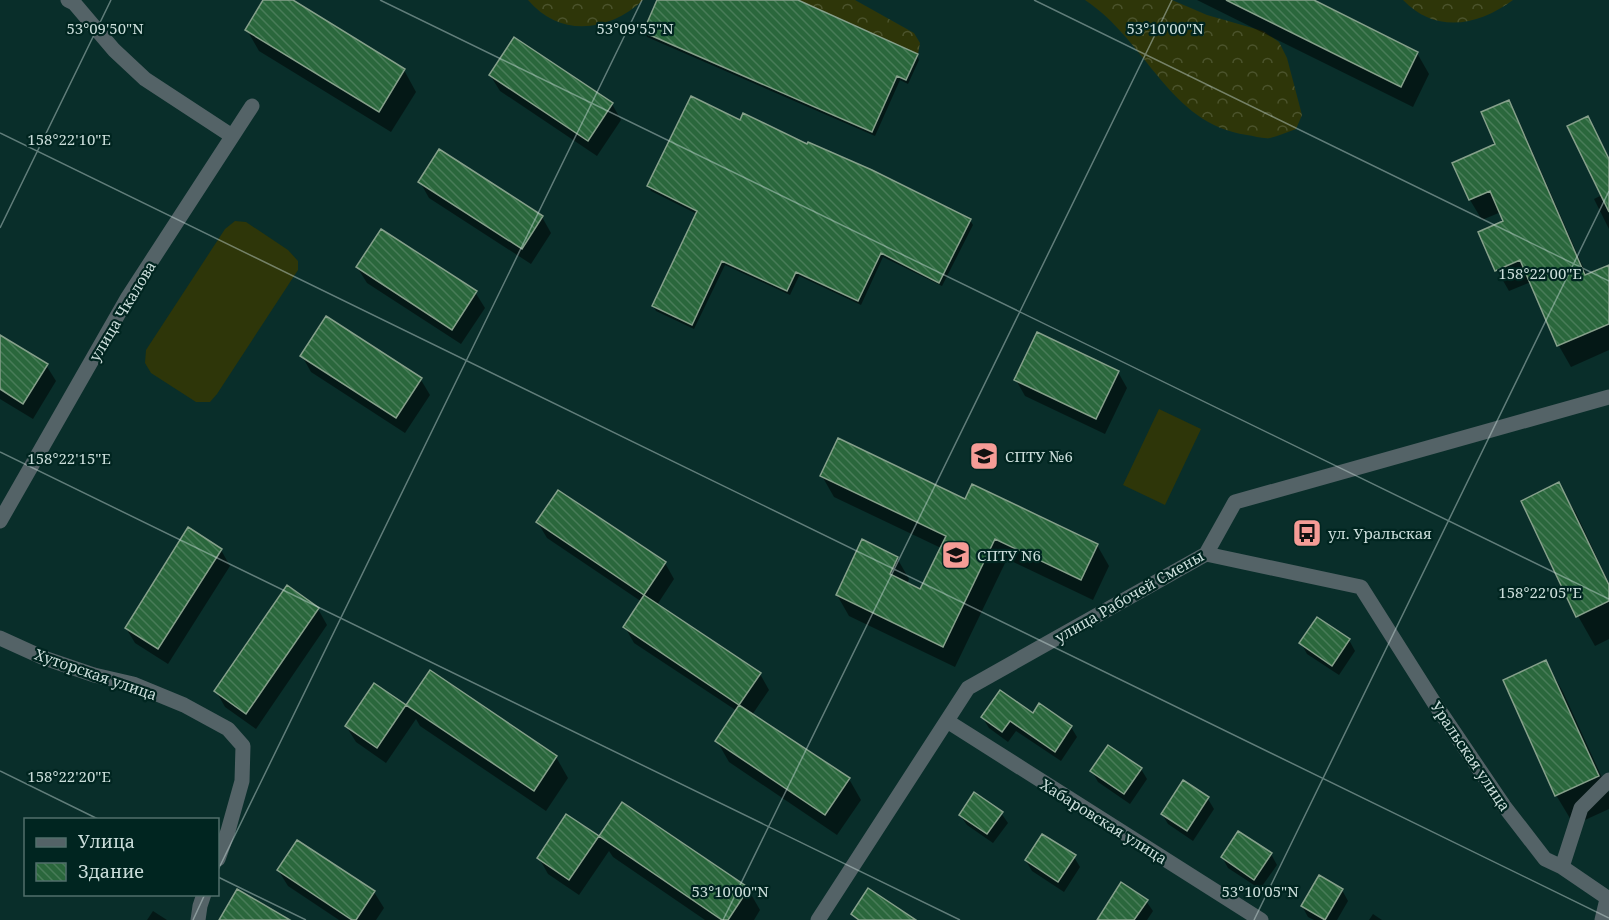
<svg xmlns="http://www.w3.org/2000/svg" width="1609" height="920" font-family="'Noto Serif',serif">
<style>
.grass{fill:#2e3609}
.forest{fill:url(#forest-crowns)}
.shadow{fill:#0007}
.building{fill:url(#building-back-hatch);stroke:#86a08b;stroke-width:1.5}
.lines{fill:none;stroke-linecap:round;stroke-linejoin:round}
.minor{stroke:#546367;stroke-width:15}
.ticks{fill:none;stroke:#cbdedb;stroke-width:1.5;stroke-opacity:0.45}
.labels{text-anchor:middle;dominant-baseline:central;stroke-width:4.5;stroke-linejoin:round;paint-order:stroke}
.street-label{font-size:15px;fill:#cbdedb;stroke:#002520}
.poi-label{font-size:15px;fill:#cbdedb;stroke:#002520;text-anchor:start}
.ticks-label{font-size:15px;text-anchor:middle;fill:#cbdedb;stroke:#002520;stroke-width:4.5;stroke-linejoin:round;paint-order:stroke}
</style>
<defs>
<pattern id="forest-crowns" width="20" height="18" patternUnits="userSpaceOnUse" patternTransform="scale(1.5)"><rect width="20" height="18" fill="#2e3609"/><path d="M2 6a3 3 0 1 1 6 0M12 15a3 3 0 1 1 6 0" fill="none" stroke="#4b532c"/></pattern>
<pattern id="building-back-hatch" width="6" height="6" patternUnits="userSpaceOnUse" patternTransform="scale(1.5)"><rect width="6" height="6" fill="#2a673c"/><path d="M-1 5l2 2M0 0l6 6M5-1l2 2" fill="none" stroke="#487c58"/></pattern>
</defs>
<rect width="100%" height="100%" fill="#092e2a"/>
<path class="grass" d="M 235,221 L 246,222 L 288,250 L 298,261 L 298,270 L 217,394 L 210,402 L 196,402 L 151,373 L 145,363 L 146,350 L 225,229 Z
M 1159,409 L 1201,429 L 1165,505 L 1123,485 Z"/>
<path class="forest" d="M 528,0 L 643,0 C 609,32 560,38 528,0 Z
M 798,0 L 855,0 L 914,33 L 920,43 L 918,54 Z
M 1085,0 L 1172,0 L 1207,15 L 1263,31 L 1279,42 L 1287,58 L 1302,115 L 1296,129 C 1287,132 1278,136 1270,138 C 1263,139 1254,136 1247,135 C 1169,124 1147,41 1085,0 Z
M 1403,0 L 1513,0 C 1478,26 1436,34 1403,0 Z"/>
<path class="shadow" d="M 265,0 L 290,0 L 404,70 L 416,92 L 391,132 L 259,51 L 247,30 Z
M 658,0 L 795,0 L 917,55 L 919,60 L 908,84 L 900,80 L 875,136 L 647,37 L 645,32 Z
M 1197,0 L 1311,0 L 1417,53 L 1429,74 L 1413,107 Z
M 490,75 L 612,104 L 621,120 L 597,156 L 500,91 Z
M 1508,102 L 1520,123 L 1587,276 L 1609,266 L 1609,350 L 1571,367 L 1559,346 L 1531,282 L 1509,291 L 1497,270 L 1480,233 L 1505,222 L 1501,212 L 1482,220 L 1470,200 L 1454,163 L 1497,145 Z
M 741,122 L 970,220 L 973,225 L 942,286 L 883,257 L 861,305 L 799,276 L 790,295 L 725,265 L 694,329 L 656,311 L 653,306 L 697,214 L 651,191 L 648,186 Z
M 1609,160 L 1609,229 L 1594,199 L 1602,195 Z
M 420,182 L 542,217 L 551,233 L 531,264 L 429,198 Z
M 357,267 L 475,292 L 485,308 L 461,344 L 367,283 Z
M 0,336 L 46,365 L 56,381 L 33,419 L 0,399 Z
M 302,356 L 421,380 L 430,395 L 405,433 L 311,372 Z
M 1118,372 L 1127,388 L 1105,434 L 1025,396 L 1016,380 Z
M 822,476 L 965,501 L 1097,545 L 1109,566 L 1093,600 L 1007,559 L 955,667 L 849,616 L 837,595 L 897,558 L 909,579 L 907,584 L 921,591 L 941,548 L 834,497 Z
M 1558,484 L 1576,513 L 1609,583 L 1609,639 L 1595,646 L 1578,616 L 1523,501 Z
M 538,523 L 665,563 L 674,579 L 657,605 L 760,674 L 769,690 L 752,715 L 849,779 L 861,800 L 837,835 L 729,762 L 717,741 L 737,711 L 634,643 L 625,627 L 642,602 L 547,538 Z
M 221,550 L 230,566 L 168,664 L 135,643 L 126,628 Z
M 318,609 L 327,625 L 256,729 L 225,707 L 216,691 Z
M 1349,640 L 1355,651 L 1339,675 L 1307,654 L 1301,643 Z
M 1546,662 L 1563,692 L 1609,793 L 1609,809 L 1574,825 L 1556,795 Z
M 430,672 L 556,757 L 568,778 L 546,811 L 420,726 L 416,719 L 386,763 L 356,742 L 346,726 L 374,685 L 407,707 Z
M 1033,715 L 1071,727 L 1077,737 L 1061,761 L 1016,731 L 1008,742 L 989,728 L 982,717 Z
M 1141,769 L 1147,779 L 1130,804 L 1098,782 L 1092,771 Z
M 1183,782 L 1208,799 L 1214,809 L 1193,841 L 1168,824 L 1162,814 Z
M 623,804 L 748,889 L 760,910 L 754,920 L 705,920 L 613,857 L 609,851 L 579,895 L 548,874 L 539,858 L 567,816 L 599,838 Z
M 1001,813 L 1008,823 L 993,843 L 967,825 L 960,815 Z
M 297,842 L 374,892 L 384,908 L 376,920 L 339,920 L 288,886 L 278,870 Z
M 1271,854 L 1277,865 L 1260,889 L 1228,868 L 1222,857 Z
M 1074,857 L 1080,867 L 1064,892 L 1032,871 L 1026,861 Z
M 1342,890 L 1348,901 L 1337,920 L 1314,920 L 1308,917 L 1302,906 Z
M 1146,901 L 1153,911 L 1147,920 L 1103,920 Z
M 153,911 L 167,920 L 147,920 Z
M 1373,914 L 1382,920 L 1369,920 Z"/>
<path class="building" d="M 263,0 L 293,0 L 405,69 L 379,112 L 245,30 Z
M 657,0 L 798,0 L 918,54 L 906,80 L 897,76 L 872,132 L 643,32 Z
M 1226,0 L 1314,0 L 1418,52 L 1401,87 Z
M 514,37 L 613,103 L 588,141 L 489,75 Z
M 691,96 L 740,120 L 743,113 L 807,144 L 808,142 L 872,170 L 971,219 L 939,283 L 881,253 L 858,301 L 796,272 L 787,291 L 722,261 L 692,325 L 652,306 L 697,211 L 647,186 Z
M 1509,100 L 1585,275 L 1609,265 L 1609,324 L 1557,346 L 1520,260 L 1495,271 L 1478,232 L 1503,221 L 1490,191 L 1469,200 L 1452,163 L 1495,144 L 1481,112 Z
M 1588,116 L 1609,159 L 1609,212 L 1567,126 Z
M 439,149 L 543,216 L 522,249 L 418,182 Z
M 381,229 L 477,291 L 452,330 L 356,267 Z
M 326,316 L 422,378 L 396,418 L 300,356 Z
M 1037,332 L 1119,371 L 1096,419 L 1014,380 Z
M 0,335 L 48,364 L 23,404 L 0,389 Z
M 838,438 L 965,499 L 972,484 L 1098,544 L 1081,580 L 995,539 L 943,647 L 836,595 L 862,539 L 898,557 L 890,574 L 920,589 L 946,536 L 820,476 Z
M 1559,482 L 1609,585 L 1609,601 L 1576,617 L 1521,501 Z
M 558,490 L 666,562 L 644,595 L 536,522 Z
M 188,527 L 222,549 L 158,649 L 125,628 Z
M 287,585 L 319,608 L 246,714 L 214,691 Z
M 644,595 L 761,673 L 739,705 L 623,627 Z
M 1317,617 L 1350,639 L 1332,666 L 1299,643 Z
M 1546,660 L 1599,776 L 1555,796 L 1503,680 Z
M 430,670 L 557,756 L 534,791 L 406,705 Z
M 374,683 L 406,705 L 377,748 L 345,726 Z
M 1000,690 L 1033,713 L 1039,703 L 1072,726 L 1055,752 L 1010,721 L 1002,732 L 981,717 Z
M 739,705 L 850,778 L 825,815 L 715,741 Z
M 1108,745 L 1142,768 L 1124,794 L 1090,771 Z
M 1183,780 L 1209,797 L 1187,831 L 1161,814 Z
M 974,792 L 1003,812 L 987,834 L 959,815 Z
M 622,802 L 749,888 L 728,920 L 722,920 L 599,836 Z
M 566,814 L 599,836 L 569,880 L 537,858 Z
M 1238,831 L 1272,853 L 1254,880 L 1221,857 Z
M 1042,834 L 1076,855 L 1058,882 L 1025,860 Z
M 297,840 L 375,891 L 356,920 L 352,920 L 277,870 Z
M 1319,875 L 1343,889 L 1325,920 L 1301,906 Z
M 1121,882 L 1148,900 L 1134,920 L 1097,920 Z
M 868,888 L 916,920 L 859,920 L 851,914 Z
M 237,889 L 290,920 L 219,920 Z"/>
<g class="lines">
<path class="minor" d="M 68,0 L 74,3 L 114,50 L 145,79 L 232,136
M 0,521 L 128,297 L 252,106
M 1206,554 L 1361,587 L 1433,701 L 1504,806 L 1545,859 L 1562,867 L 1609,899
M 0,638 L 44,658 L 94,675 L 133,684 L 184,705 L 228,729 L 243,746 L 242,781 L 228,831 L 218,859
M 947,721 L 1261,920
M 1562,867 L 1581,808 L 1609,780
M 198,920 L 200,906 L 204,894
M 818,920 L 968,688 L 1206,554 L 1235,502 L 1609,397
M 1602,920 L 1607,899"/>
</g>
<path class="ticks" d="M 380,0 L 1609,599M 1034,0 L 1609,281M 0,133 L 1609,918M 0,228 L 111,0M 0,452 L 960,920M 0,771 L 100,820M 218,870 L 642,0M 218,877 L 306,920M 193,920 L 205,894M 723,920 L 1172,0M 1254,920 L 1609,191"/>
<defs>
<g id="university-square" transform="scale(1.5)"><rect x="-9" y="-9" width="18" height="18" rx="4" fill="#f59c96" stroke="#002520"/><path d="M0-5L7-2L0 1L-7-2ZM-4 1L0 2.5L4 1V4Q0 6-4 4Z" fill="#111"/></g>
<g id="bus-square" transform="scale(1.5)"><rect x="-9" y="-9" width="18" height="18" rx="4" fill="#f59c96" stroke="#002520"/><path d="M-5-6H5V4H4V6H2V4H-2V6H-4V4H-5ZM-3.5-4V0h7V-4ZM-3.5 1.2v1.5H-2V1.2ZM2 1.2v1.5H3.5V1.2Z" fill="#111"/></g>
<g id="school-square" transform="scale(1.5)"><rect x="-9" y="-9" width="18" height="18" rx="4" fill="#f59c96" stroke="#002520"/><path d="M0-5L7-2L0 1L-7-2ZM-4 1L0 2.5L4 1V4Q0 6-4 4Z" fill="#111"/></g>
</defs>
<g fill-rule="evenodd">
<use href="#university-square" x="984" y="456"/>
<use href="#bus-square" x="1307" y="533"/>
<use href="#school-square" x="956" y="555"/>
</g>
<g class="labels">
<g class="street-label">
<text transform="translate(122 311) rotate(-59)">улица Чкалова</text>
<text transform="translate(1129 596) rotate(-30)">улица Рабочей Смены</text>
<text transform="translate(96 674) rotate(19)">Хуторская улица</text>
<text transform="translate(1471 756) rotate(56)">Уральская улица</text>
<text transform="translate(1104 821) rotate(32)">Хабаровская улица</text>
</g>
<g class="poi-label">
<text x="1005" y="456">СПТУ №6</text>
<text x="1328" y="533">ул. Уральская</text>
<text x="977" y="555">СПТУ N6</text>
</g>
</g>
<g class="ticks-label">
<text x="105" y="34">53°09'50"N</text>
<text x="635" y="34">53°09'55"N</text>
<text x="1165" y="34">53°10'00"N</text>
<text x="69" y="145">158°22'10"E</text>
<text x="1540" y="279">158°22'00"E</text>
<text x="69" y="464">158°22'15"E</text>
<text x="1540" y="598">158°22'05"E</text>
<text x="69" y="782">158°22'20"E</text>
<text x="730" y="897">53°10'00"N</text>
<text x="1260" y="897">53°10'05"N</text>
</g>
<rect x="24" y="818" width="195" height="78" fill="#002520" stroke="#516f6b" stroke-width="1.5"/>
<rect x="36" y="838" width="30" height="9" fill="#546367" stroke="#516f6b" stroke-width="1.5"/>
<text x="78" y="848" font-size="18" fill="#cbdedb">Улица</text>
<rect x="36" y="863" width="30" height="18" fill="url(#building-back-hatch)" stroke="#516f6b" stroke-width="1.5"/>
<text x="78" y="878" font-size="18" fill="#cbdedb">Здание</text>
</svg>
